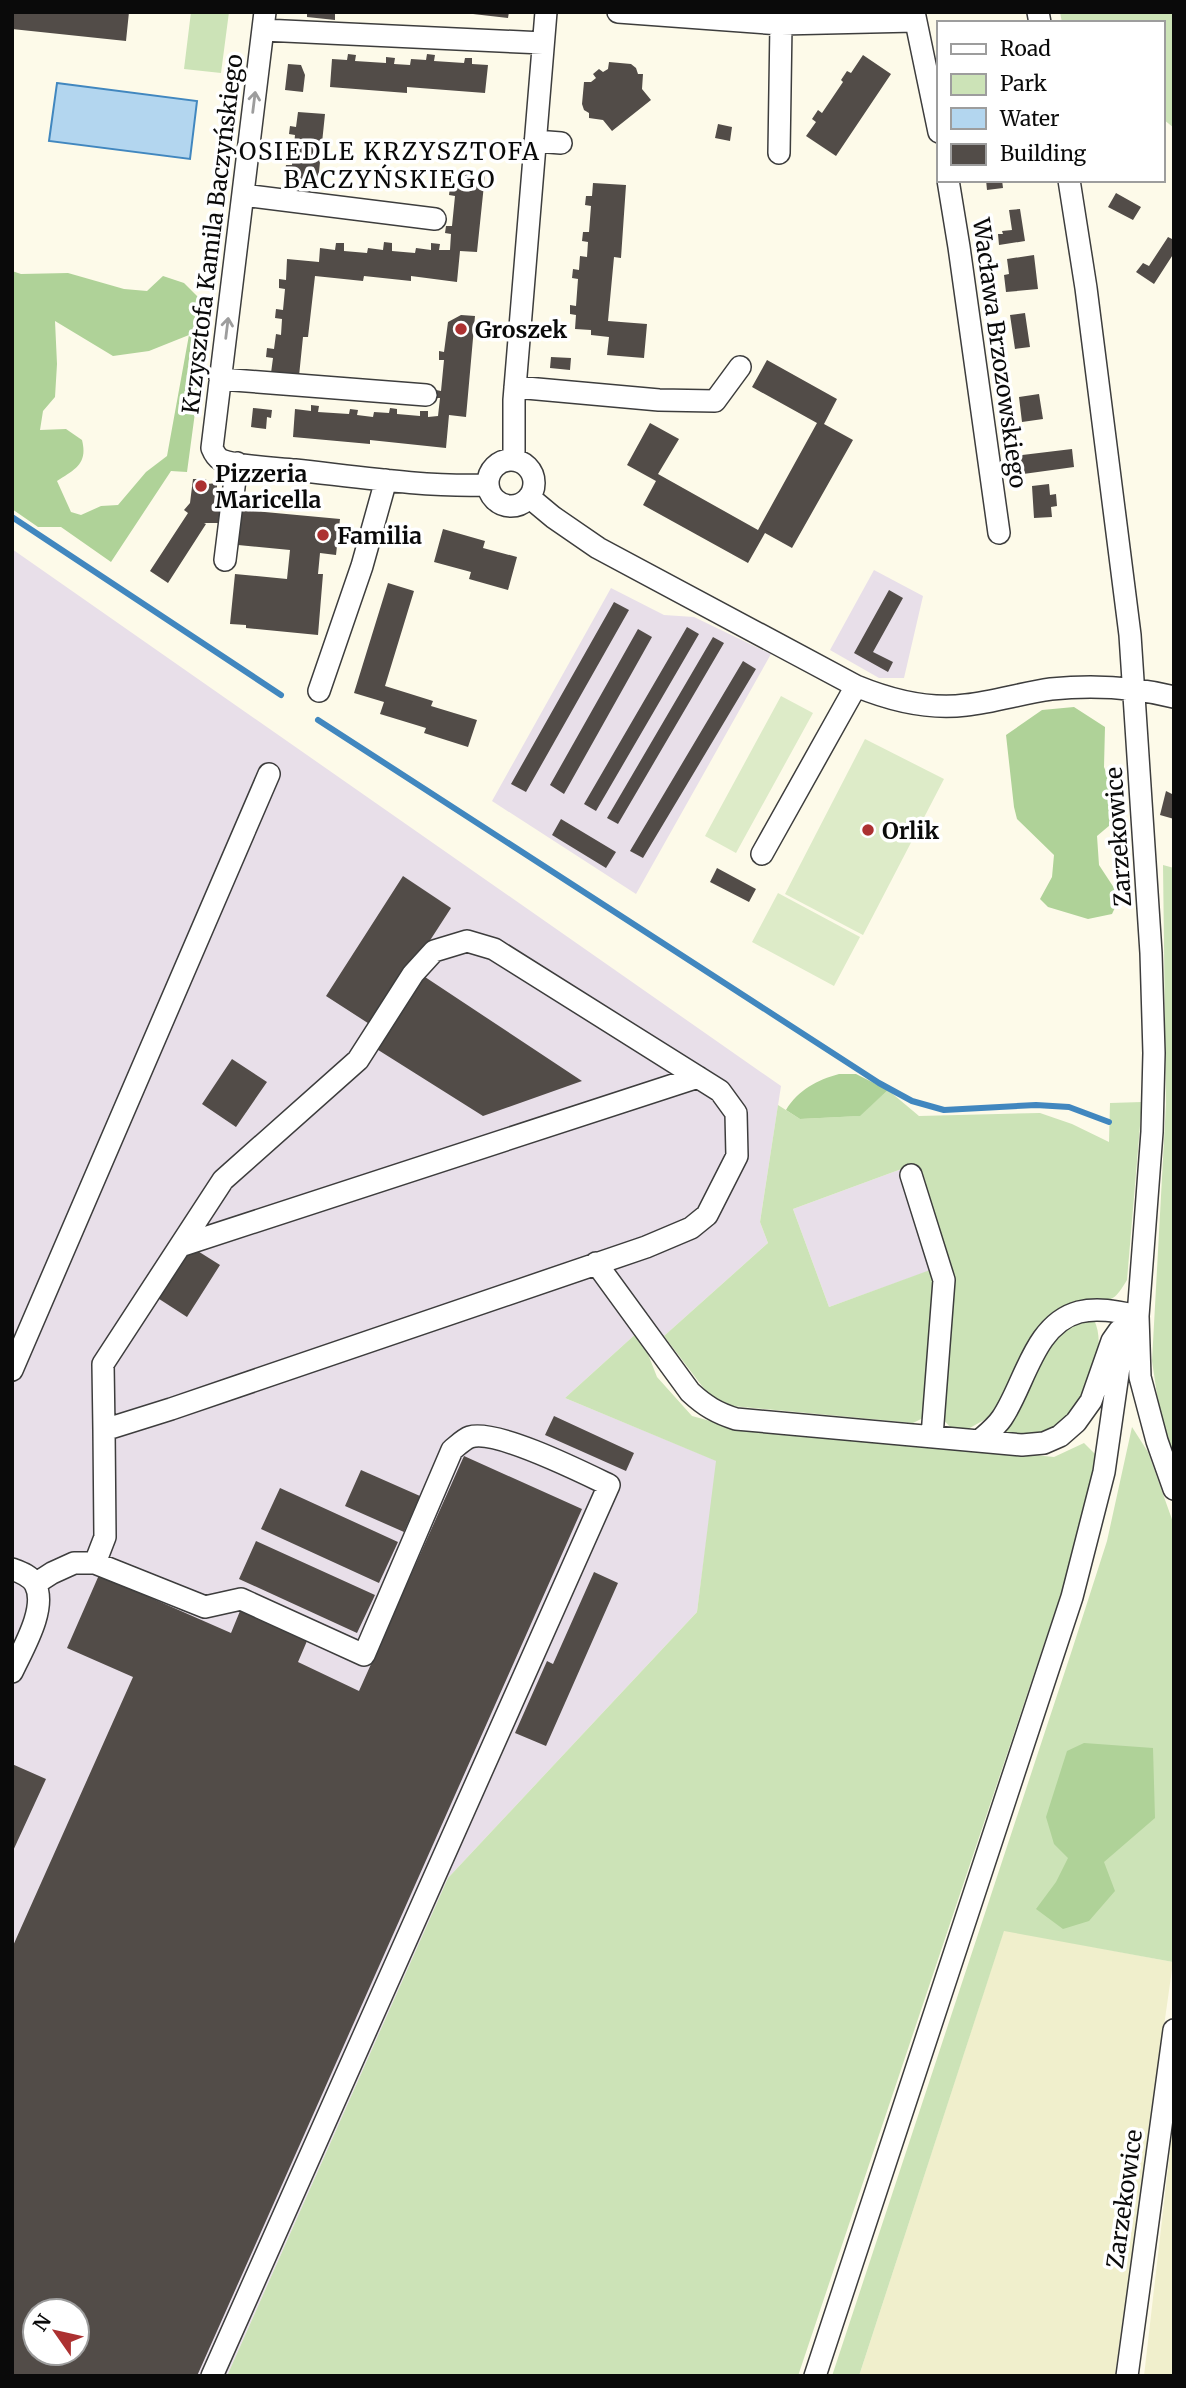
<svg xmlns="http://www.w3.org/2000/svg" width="1186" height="2388" font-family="Merriweather,serif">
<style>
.industrial{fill:#e8dfe9;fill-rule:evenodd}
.farmland{fill:#f0efcc}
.green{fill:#cce3b7}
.forest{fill:#afd298;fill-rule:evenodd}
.pitch{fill:#ddebc8}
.water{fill:#b3d6ef;stroke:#4187bf;stroke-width:2}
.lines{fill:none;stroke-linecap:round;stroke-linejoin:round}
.stream{stroke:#4187bf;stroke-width:6}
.building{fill:#524c48;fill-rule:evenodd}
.minor-casing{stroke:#3d3d3d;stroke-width:24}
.minor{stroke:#fff;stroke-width:21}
.oneway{stroke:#9d9d9d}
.poi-dot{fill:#ac3131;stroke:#fff;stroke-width:2.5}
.labels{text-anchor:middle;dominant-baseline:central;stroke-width:7;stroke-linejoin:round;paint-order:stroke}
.street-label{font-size:23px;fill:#0a0a0a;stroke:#fff}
.poi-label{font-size:23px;font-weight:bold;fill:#0a0a0a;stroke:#fff;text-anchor:start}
.neighbourhood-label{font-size:24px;letter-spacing:2px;fill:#0a0a0a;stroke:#fff}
</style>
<rect width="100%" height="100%" fill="#fdfae9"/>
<path class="industrial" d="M 12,549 L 781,1086 L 760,1222 L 768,1243 L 664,1336 L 639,1331 L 565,1398 L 717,1461 L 697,1612 L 448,1878 L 227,2376 L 12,2376 ZM 35,2311 L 77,2311 L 77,2353 L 35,2353 Z
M 874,570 L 923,596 L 904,678 L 879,678 L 830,650 Z
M 611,588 L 664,615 L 694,617 L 771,654 L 636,894 L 492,801 Z
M 915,1164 L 951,1263 L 829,1307 L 793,1209 Z"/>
<path class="farmland" d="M 1004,1930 L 1173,1962 L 1115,2376 L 859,2376 Z
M 1174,2116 L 1174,2376 L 1144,2376 Z"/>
<path class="green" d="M 191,12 L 229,12 L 221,73 L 184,69 Z
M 1060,12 L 1174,12 L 1174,128 L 1163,119 L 1163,23 L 1062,23 Z
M 1163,865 L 1174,868 L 1174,1455 L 1160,1415 L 1152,1361 L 1166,1104 Z
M 888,1090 L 919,1116 L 1040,1113 L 1072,1124 L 1109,1142 L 1110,1103 L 1142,1102 L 1127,1280 C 1113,1303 1112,1301 1085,1301 L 991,1416 L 968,1429 L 951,1428 L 940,1416 L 953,1283 L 951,1263 L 915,1164 L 793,1209 L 829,1307 L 930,1270 L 939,1289 L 925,1417 L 913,1423 L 732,1406 L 708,1394 L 664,1336 L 768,1243 L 760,1222 L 778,1105 L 800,1119 L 859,1116 Z
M 1082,1320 L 1094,1320 C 1111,1353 1079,1421 1045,1433 C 1033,1437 1018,1434 1006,1433 L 1046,1353 L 1062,1332 Z
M 639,1331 L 657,1377 L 692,1416 L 721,1424 L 1054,1457 L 1084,1443 L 1100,1459 L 1082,1531 L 798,2376 L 227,2376 L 448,1878 L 697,1612 L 716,1461 L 565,1398 Z
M 1132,1427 L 1148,1452 L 1174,1525 L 1173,1962 L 1004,1931 L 859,2376 L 832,2376 L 1072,1650 L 1107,1541 Z"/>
<path class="forest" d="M 12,271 L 21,274 L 68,273 L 124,289 L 147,291 L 163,276 L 184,283 L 204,303 L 203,313 L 208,316 L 187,472 L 171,471 L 111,562 L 61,527 L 38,527 L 12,509 ZM 55,321 L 113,356 L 149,351 L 189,335 L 167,456 L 146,472 L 118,505 L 101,506 L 81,515 L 71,512 L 57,481 C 75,469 88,464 82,440 L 66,429 L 40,430 L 43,411 L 55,397 L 57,364 Z
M 1074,707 L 1105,727 L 1104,767 L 1119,805 L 1116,820 L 1097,836 L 1099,865 L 1120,897 L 1112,914 L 1088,919 L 1048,907 L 1040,899 L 1052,877 L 1054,855 L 1017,819 L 1014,807 L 1006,735 L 1042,710 Z
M 839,1074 L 856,1074 L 888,1090 L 860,1116 L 800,1119 L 786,1110 C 798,1090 817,1080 839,1074 Z
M 1084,1743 L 1153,1748 L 1155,1818 L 1104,1862 L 1115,1891 L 1089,1921 L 1063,1929 L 1036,1909 L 1056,1882 L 1068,1858 L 1054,1844 L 1046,1817 L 1067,1751 Z"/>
<path class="pitch" d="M 781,696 L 813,713 L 736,853 L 705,836 Z
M 865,739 L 944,779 L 863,935 L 785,894 Z
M 778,893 L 860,937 L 834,986 L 752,942 Z"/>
<path class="water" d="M 57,83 L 197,101 L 190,159 L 49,141 Z"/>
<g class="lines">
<path class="stream" d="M 12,517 L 281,695
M 318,720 L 879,1083 L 912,1101 L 944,1110 L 1036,1105 L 1069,1107 L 1109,1122"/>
</g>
<path class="building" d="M 12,12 L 129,12 L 126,41 L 12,29 Z
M 307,12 L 335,12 L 335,20 L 307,17 Z
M 473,12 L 509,12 L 508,18 L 473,14 Z
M 348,54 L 356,55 L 355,61 L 386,63 L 386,57 L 395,58 L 394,64 L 410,65 L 411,59 L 426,60 L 427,54 L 435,55 L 434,61 L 464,63 L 465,58 L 472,58 L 472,64 L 488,65 L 485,93 L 407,87 L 407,93 L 330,87 L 332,59 L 347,60 Z
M 863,55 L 891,74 L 836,156 L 806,136 L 816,122 L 812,119 L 818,110 L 822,113 L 843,82 L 841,80 L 847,71 L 851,73 Z
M 609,62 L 631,64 L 636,68 L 638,74 L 643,74 L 642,89 L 651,100 L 612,131 L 603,120 L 589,118 L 589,113 L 584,110 L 582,104 L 584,82 L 591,82 L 596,78 L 593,74 L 599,69 L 603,72 L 608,69 Z
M 288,64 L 301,65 L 305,75 L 303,92 L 285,90 Z
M 298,112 L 325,114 L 317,191 L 289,189 L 291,173 L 285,172 L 286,165 L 292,165 L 295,135 L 289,134 L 290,126 L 296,127 Z
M 718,124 L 732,127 L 730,141 L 715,138 Z
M 458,172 L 485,175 L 477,252 L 460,251 L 457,282 L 411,276 L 411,281 L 364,276 L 363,281 L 315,276 L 308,337 L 303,337 L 299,376 L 271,373 L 273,358 L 266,357 L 267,348 L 274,349 L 276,334 L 281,335 L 282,319 L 275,318 L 276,309 L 283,310 L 285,289 L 279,288 L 279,279 L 286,280 L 287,259 L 319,262 L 320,248 L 335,250 L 336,243 L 344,243 L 344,251 L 367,253 L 368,248 L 383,250 L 384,242 L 392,243 L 392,251 L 415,253 L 416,248 L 431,250 L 431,243 L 440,244 L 439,250 L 450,250 L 451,234 L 445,233 L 446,226 L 452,226 L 455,196 L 449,195 L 450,187 L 456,187 Z
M 986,180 L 1002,180 L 1003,188 L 987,190 Z
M 593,183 L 626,185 L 621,258 L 614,257 L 608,321 L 647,324 L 644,358 L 607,355 L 609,337 L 591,335 L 591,330 L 575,329 L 576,315 L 570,314 L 570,305 L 576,306 L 578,279 L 572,278 L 573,269 L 579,270 L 580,256 L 587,257 L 588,242 L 582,241 L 583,232 L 589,232 L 591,206 L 585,205 L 586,196 L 592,196 Z
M 1116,193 L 1141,207 L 1133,220 L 1108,207 Z
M 1020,209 L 1025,241 L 999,245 L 998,234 L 1003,234 L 1002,231 L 1012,230 L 1009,210 Z
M 1168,237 L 1174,240 L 1174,253 L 1154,284 L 1136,272 L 1143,263 L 1149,266 Z
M 1034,255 L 1038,289 L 1006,292 L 1004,275 L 1009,274 L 1007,259 Z
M 1025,313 L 1030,347 L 1015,349 L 1010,315 Z
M 461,315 L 475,316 L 466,417 L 449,415 L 446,448 L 370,440 L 370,444 L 293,437 L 295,409 L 311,411 L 311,405 L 319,406 L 318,412 L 349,414 L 350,409 L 358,410 L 357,415 L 373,417 L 374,412 L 389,413 L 390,408 L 397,409 L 397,414 L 420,416 L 420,411 L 428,411 L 428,417 L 438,416 L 440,398 L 435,398 L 436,390 L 441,391 L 444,360 L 439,360 L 439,351 L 444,352 L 448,322 Z
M 551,357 L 571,358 L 570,370 L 550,368 Z
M 767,360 L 837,399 L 824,424 L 853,440 L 792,548 L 765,533 L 748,563 L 643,505 L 656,481 L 627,465 L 650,423 L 679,439 L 658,474 L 758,530 L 817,423 L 752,387 Z
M 1039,394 L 1043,419 L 1022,422 L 1019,397 Z
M 253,408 L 272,410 L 271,418 L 267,417 L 266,429 L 251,427 Z
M 1072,449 L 1074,467 L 1008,476 L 1006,457 Z
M 193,479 L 206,479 L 207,484 L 217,483 L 217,489 L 223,490 L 218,523 L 204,523 L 206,524 L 168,583 L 150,571 L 188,513 L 184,510 L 190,503 Z
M 1049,484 L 1050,495 L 1056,494 L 1057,506 L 1051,507 L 1052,517 L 1034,518 L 1032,486 Z
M 242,510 L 340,519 L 336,555 L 320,553 L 318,574 L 323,574 L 318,635 L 246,628 L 246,625 L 230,624 L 235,574 L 287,579 L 290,550 L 238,545 Z
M 443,529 L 485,541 L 483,548 L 517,557 L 508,590 L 469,579 L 471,572 L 434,562 Z
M 388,583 L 414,591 L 385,686 L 433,701 L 431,706 L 477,720 L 468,747 L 424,733 L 426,728 L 380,714 L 384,702 L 354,693 Z
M 889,590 L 903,598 L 873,652 L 893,662 L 888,672 L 854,653 Z
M 614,602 L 629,610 L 526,792 L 511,784 Z
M 687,627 L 699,634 L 596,811 L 584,804 Z
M 638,629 L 652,637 L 564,794 L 550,785 Z
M 713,637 L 724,643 L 618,824 L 607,818 Z
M 743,661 L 756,669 L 643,858 L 630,851 Z
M 1166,791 L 1174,795 L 1174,819 L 1160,815 Z
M 561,819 L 616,852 L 606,868 L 552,835 Z
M 717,868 L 756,889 L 749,902 L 710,882 Z
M 403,876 L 451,908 L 374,1027 L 326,996 Z
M 422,975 L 582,1081 L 483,1116 L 375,1048 Z
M 232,1059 L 267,1082 L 236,1127 L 202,1104 Z
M 185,1243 L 220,1265 L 187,1317 L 153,1295 Z
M 554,1416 L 634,1453 L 626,1471 L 545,1435 Z
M 464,1456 L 582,1509 L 197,2376 L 12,2376 L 12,1948 L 133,1677 L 67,1648 L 99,1575 L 231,1633 L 240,1611 L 307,1641 L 298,1662 L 359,1691 ZM 35,2311 L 77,2311 L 77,2353 L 35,2353 Z
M 361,1470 L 420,1496 L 404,1532 L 345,1506 Z
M 280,1488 L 398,1542 L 379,1583 L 261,1529 Z
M 256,1541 L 375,1595 L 357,1633 L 239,1579 Z
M 594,1572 L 618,1583 L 546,1746 L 515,1733 L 547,1661 L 553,1664 Z
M 12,1764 L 46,1779 L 12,1853 Z"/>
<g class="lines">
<g class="minor-casing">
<path id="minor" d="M 265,12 L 212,448 C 214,453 216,457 221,460 C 238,467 276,468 295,470 C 359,477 423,487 487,485
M 618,12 L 781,24 L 915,21
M 914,12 L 939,132
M 1038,12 L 1040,23
M 263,30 L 543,43
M 535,141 L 561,143
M 779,153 L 781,24
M 948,180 L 959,247 L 999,533
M 1069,180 L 1086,288 L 1130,635 L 1151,953 L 1154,1053 L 1152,1132 L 1138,1316 L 1140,1377 L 1157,1441 L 1174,1489
M 243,195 L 435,219
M 220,379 L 426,395
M 515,387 L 659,400 L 715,401 L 740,367
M 514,460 L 514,400 L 546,12
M488 483a23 23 0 1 1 46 0a23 23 0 1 1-46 0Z
M 529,497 L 553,517 L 598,548 L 856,686 C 890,700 928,710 966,705 C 994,702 1022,693 1051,689 C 1092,685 1134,687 1174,697
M 225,560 L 237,463
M 319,691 L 362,566 L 386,480
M 762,854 L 856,686
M 911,1175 L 944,1280 L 932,1436
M 180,1246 L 698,1077
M 596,1263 L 690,1392 C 705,1406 717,1413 736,1419 L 1022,1445 L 1044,1443 L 1060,1436 L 1076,1422 L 1091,1401 L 1112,1341 L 1119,1331 L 1138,1316
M 12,1370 L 269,774
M 979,1441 C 987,1434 996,1427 1002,1418 C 1025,1384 1034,1324 1079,1312 C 1099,1307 1119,1312 1138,1316
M 95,1563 L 105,1537 L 104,1430 L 171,1409 L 646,1247 L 691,1228 L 707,1215 L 737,1156 L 736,1113 L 720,1091 L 494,949 L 467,941 L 434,951 L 413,974 L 358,1060 L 223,1180 L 103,1364 L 104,1430
M 12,1569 C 20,1572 30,1575 35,1584 C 48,1608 22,1650 12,1672
M 35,1584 L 52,1573 L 74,1563 L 95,1563 L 205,1607 L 241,1599 L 364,1655 L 452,1450 C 457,1446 464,1439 470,1437 C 496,1429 582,1472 609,1485 L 212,2376
M 815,2376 L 1072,1597 L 1104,1472 L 1120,1360 L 1132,1344 L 1135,1328
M 1127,2376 L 1174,2030"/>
</g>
<use href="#minor" class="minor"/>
</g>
<defs><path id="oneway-shaft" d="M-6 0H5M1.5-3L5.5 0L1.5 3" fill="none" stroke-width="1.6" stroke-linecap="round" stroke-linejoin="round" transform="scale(1.75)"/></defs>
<g class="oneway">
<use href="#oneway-shaft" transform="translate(254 102) rotate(-83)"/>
<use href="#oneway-shaft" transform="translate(227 328) rotate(-83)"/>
</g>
<g class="poi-dot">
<circle cx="461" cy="329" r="7"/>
<circle cx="201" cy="486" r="7"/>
<circle cx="323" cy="535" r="7"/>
<circle cx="868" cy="830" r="7"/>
</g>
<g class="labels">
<g class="street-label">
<text transform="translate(212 234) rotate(-83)">Krzysztofa Kamila Baczyńskiego</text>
<text transform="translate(1000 353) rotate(82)">Wacława Brzozowskiego</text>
<text transform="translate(1118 837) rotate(-94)">Zarzekowice</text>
<text transform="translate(1124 2199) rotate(-82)">Zarzekowice</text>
</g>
<g class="poi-label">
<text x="475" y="329">Groszek</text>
<text x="215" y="473">Pizzeria<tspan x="215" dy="26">Maricella</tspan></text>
<text x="337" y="535">Familia</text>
<text x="882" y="830">Orlik</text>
</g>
<g class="neighbourhood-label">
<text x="390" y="151">OSIEDLE KRZYSZTOFA<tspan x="390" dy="28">BACZYŃSKIEGO</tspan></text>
</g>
</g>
<rect width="1186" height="2388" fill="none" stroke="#0a0a0a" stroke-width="28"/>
<rect x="937" y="21" width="228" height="161" fill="#ffffff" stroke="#9d9d9d" stroke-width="2"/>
<rect x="951" y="44" width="35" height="10" fill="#ffffff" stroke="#9d9d9d" stroke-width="2"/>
<text x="1000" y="56" font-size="21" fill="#0a0a0a">Road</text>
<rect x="951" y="74" width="35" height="21" fill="#cce3b7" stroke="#9d9d9d" stroke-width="2"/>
<text x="1000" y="91" font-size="21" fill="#0a0a0a">Park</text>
<rect x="951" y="108" width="35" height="21" fill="#b3d6ef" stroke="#9d9d9d" stroke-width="2"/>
<text x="1000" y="126" font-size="21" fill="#0a0a0a">Water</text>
<rect x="951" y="144" width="35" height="21" fill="#524c48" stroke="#9d9d9d" stroke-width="2"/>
<text x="1000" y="161" font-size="21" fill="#0a0a0a">Building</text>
<g transform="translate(56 2332) rotate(304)"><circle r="33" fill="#ffffff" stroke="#9d9d9d" stroke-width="2"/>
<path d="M0-5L12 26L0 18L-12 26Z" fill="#ac3131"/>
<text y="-10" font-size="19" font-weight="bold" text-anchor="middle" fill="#0a0a0a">N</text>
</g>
</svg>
